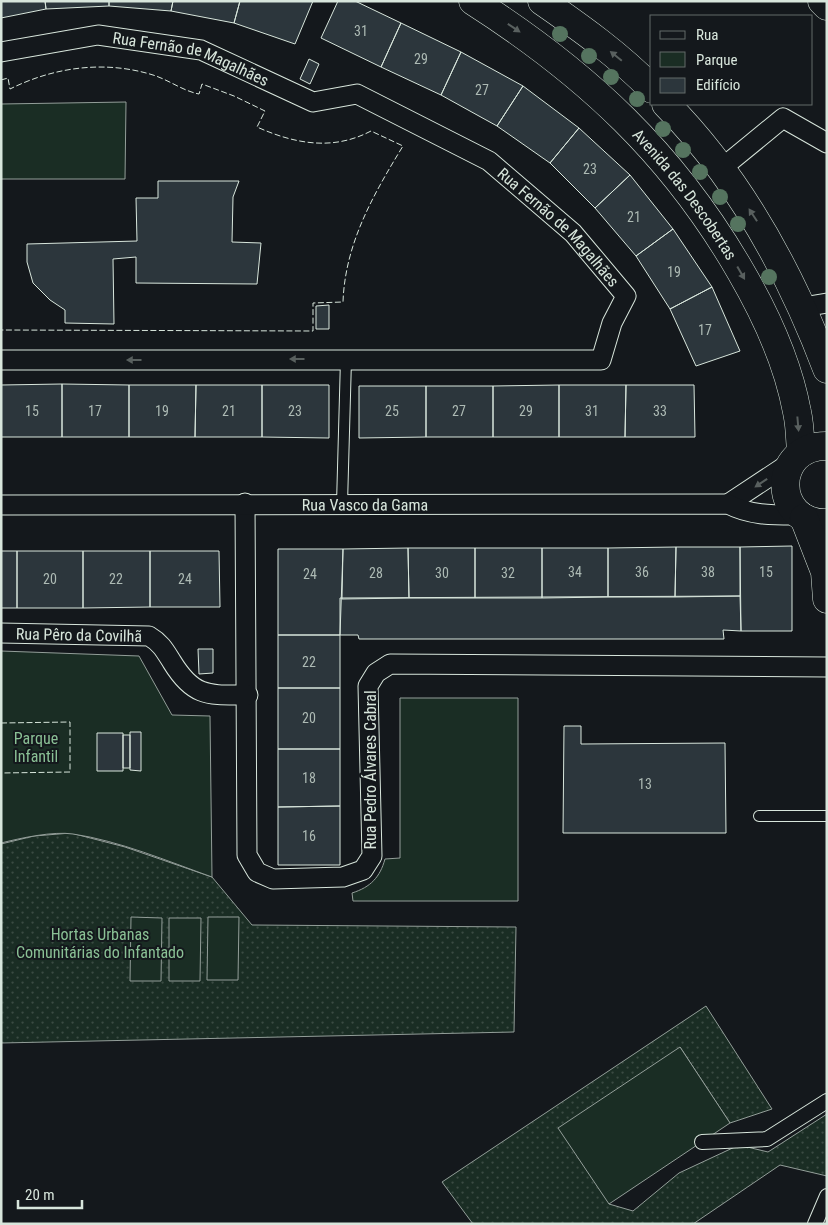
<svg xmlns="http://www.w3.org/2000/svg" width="828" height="1225" font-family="'Roboto Condensed',sans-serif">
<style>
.grass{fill:url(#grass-dots);stroke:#939e99}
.park{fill:#1a2d24;stroke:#939e99}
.building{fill:#2c363c;stroke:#d8e6dc}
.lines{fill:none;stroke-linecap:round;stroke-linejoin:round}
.service-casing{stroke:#d8e6dc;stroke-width:12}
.pedestrian-casing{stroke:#d8e6dc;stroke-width:16}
.minor-casing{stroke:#d8e6dc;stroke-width:21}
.secondary-casing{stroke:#d8e6dc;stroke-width:29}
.motorway-casing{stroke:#d8e6dc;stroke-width:29}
.service{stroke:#14181c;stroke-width:10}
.pedestrian{stroke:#14181c;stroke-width:14}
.minor{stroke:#14181c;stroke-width:19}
.secondary{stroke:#14181c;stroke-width:28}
.motorway{stroke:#14181c;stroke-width:28}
.fence{stroke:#d8e6dc;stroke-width:1;stroke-dasharray:6 2.5;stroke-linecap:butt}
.tree{fill:#55745f}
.oneway{fill:#59605f}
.labels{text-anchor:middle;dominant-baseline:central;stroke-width:4;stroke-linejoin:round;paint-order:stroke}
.number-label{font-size:14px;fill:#adbab4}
.street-label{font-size:16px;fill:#d8e6dc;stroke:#14181c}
.park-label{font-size:16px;fill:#8ac095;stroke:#14181c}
</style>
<defs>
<pattern id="grass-dots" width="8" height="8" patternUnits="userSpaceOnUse" patternTransform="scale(1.25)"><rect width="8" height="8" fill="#1a2d24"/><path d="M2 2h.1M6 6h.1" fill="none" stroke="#3b4b43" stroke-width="1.8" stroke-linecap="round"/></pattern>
</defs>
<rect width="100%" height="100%" fill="#14181c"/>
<path class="grass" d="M 71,833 L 125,847 L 212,877 L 252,925 L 516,927 L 514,1032 L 1,1043 L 1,844 L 34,836 Z
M 706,1006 L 772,1109 L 730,1123 L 680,1047 L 609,1204 L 633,1211 L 679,1173 L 739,1145 L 768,1152 L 827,1114 L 827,1176 L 780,1165 L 693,1224 L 473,1224 L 442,1182 Z"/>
<path class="park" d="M 126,102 L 125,179 L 1,179 L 1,104 Z
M 1,651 L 139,656 L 172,715 L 210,716 L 212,877 C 167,861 120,841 73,834 C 53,831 21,838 1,843 Z
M 400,698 L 518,698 L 518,901 L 353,901 L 352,893 C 371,887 380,877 385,859 L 400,858 Z
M 131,917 L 162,918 L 161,981 L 130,981 Z
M 208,917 L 239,917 L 238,980 L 207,980 Z
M 169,918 L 201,918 L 200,981 L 169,981 Z
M 680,1047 L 730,1123 L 609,1204 L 558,1128 Z"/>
<path class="building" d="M 1,1 L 45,1 L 46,9 L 1,18 Z
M 45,1 L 109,1 L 109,6 L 46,9 Z
M 109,1 L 173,1 L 171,11 L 109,6 Z
M 173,1 L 240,1 L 234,23 L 171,11 Z
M 240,1 L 313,1 L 295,44 L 234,23 Z
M 338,1 L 355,1 L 401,23 L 381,67 L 321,38 Z
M 401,23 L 461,52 L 441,95 L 381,67 Z
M 461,52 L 523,86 L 497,126 L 441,95 Z
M 309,59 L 319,64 L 310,84 L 300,79 Z
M 523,86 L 579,128 L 550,163 L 497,126 Z
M 579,128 L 630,175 L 595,208 L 550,163 Z
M 630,175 L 673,229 L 636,256 L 595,208 Z
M 158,181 L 239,181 L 233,197 L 232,242 L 261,243 L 257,284 L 136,283 L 136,257 L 113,259 L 114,324 L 65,323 L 65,310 L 50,300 L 33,283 L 27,262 L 27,244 L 137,241 L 136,198 L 158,198 Z
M 673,229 L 712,287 L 670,309 L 636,256 Z
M 712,287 L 740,351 L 696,366 L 670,309 Z
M 329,305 L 329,329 L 316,329 L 316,306 Z
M 62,384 L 62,437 L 1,437 L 1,385 Z
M 62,384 L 129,385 L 129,437 L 62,437 Z
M 129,385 L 196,385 L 195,437 L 129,437 Z
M 196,385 L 262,385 L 262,437 L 195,437 Z
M 262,385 L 329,385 L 329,438 L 262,437 Z
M 559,385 L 559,437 L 493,437 L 493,386 Z
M 559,385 L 626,385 L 625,437 L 559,437 Z
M 626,385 L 694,385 L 695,437 L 625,437 Z
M 359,386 L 426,386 L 426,437 L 359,438 Z
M 426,386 L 493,386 L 493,437 L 426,437 Z
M 792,546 L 792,631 L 741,631 L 740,547 Z
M 676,547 L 675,597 L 608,597 L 608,548 Z
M 676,547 L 740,547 L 740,596 L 675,597 Z
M 408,548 L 409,598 L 342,599 L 343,549 Z
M 408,548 L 475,548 L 475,598 L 409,598 Z
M 475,548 L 542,548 L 542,598 L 475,598 Z
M 542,548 L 608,548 L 608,597 L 542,598 Z
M 278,549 L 343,549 L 340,635 L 278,635 Z
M 1,551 L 17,551 L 17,608 L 1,608 Z
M 17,551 L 83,551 L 83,608 L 17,608 Z
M 83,551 L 150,551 L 150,607 L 83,608 Z
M 150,551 L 219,551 L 220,607 L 150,607 Z
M 740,596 L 741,631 L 723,630 L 724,639 L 359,639 L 358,635 L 340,635 L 340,598 Z
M 278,635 L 340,635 L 340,688 L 278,688 Z
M 198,649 L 213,649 L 213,673 L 199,674 Z
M 278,688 L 340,688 L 340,749 L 278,749 Z
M 564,726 L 581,726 L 581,744 L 725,743 L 726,833 L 563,833 Z
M 130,732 L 141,732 L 141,771 L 130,770 Z
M 97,733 L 123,733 L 123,771 L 97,771 Z
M 123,735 L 130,735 L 130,768 L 123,768 Z
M 278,749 L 340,749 L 340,806 L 278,807 Z
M 340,806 L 340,865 L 278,865 L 278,807 Z"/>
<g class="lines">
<g class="service-casing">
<path id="service" d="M 342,504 L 346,359
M 759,816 L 827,816"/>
</g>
<g class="pedestrian-casing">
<path id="pedestrian" d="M 702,1142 L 767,1139 L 827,1101
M 815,1224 L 827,1196"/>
</g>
<g class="minor-casing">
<g id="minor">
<path id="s1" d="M 1,52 L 98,35 L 201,50 L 313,102 L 357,94 L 489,161 L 573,233 L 626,296 L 612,323 L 601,360 L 1,360"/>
<path d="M 722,168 L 783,118 L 827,143"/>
<path d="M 803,307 L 827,303"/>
<path d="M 245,503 L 247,855 L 257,872 L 273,879 L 343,877 L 363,870 L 372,856 L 368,686 L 376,673 L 390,664 L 827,667"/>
<path d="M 728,504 L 793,461"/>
<path id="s2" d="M 1,505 L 728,504 C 751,516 775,515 800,515"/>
<path id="s3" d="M 1,633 L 149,636 C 161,643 165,651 172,662 C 194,698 209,695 248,695"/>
</g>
</g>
<g class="secondary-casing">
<g id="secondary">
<path id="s4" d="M 473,1 C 587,74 673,154 741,272 C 766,315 788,363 797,412 C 800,425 800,439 801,453"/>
<path d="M 542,1 C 581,28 619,55 652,89"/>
<path d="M 666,104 C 740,179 790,271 827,369"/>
<path d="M 827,446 C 771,445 772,525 827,523"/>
<path d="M 804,518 L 825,572 L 827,599"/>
</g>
</g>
<g class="motorway-casing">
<path id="motorway" d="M 822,1 L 827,6"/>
</g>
<use href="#service" class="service"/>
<use href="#pedestrian" class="pedestrian"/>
<use href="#minor" class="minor"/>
<use href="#secondary" class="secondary"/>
<use href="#motorway" class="motorway"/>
<path class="fence" d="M 1,80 L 8,78 L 10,89 C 54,67 105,60 153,75 C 169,80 183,91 199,94 L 202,84 L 234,96 L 265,111 L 257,127 C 295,144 333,151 371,131 L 403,146 C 373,195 345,244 343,302 L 313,303 L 313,331 L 1,330
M 1,723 L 70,722 L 70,772 L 1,773"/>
</g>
<g class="tree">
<circle cx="560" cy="34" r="8"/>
<circle cx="589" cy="56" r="8"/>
<circle cx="611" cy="77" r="8"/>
<circle cx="637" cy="99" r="8"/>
<circle cx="663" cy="129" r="8"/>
<circle cx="683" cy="150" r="8"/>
<circle cx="700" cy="172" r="8"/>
<circle cx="720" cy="197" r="8"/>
<circle cx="738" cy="224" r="8"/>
<circle cx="769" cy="277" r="8"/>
</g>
<defs><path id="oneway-solid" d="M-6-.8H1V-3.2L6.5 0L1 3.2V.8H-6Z" transform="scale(1.25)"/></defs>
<g class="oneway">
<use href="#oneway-solid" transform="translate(514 28) rotate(34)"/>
<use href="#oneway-solid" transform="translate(616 56) rotate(-141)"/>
<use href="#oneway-solid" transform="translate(753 215) rotate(-123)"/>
<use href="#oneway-solid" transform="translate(741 273) rotate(60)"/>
<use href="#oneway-solid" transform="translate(297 359) rotate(180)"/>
<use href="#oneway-solid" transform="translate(134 360) rotate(180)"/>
<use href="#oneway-solid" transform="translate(798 424) rotate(85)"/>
<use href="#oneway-solid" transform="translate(761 483) rotate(146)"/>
</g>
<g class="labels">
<g class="number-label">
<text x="361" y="31">31</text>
<text x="421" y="59">29</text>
<text x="482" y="90">27</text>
<text x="590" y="169">23</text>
<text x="634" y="217">21</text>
<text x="674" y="272">19</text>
<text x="705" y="330">17</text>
<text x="32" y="411">15</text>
<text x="95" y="411">17</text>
<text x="162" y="411">19</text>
<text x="229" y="411">21</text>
<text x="295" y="411">23</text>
<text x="392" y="411">25</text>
<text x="459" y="411">27</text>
<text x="526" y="411">29</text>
<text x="592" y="411">31</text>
<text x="660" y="411">33</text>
<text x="575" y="572">34</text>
<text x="642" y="572">36</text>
<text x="708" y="572">38</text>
<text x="766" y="572">15</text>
<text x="376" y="573">28</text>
<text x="442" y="573">30</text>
<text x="508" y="573">32</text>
<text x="310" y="574">24</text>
<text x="50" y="579">20</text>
<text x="116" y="579">22</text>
<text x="185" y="579">24</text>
<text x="309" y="662">22</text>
<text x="309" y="718">20</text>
<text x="309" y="778">18</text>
<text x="645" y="784">13</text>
<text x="309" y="836">16</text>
</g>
<g class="street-label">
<text stroke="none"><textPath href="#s1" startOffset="195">Rua Fernão de Magalhães</textPath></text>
<text stroke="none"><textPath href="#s4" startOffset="289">Avenida das Descobertas</textPath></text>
<text stroke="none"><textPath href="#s1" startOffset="615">Rua Fernão de Magalhães</textPath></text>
<text stroke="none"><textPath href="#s2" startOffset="364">Rua Vasco da Gama</textPath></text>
<text stroke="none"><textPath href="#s3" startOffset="78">Rua Pêro da Covilhã</textPath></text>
<text transform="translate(370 770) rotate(-90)">Rua Pedro Álvares Cabral</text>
</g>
<g class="park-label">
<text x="36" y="738">Parque<tspan x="36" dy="18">Infantil</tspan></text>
<text x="100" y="934">Hortas Urbanas<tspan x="100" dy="18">Comunitárias do Infantado</tspan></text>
</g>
</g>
<rect width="828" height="1225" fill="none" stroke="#d8e6dc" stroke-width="5"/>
<rect x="650" y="15" width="162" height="90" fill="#14181c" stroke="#626a69"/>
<rect x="660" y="31" width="25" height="8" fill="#14181c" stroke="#626a69"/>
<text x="696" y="40" font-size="15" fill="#d8e6dc">Rua</text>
<rect x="660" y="52" width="25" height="15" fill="#1a2d24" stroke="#626a69"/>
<text x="696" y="65" font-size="15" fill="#d8e6dc">Parque</text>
<rect x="660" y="78" width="25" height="15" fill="#2c363c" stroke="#626a69"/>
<text x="696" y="90" font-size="15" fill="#d8e6dc">Edifício</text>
<path d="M18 1200v8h64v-8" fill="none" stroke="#d8e6dc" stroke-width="2.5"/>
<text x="25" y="1200" font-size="15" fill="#d8e6dc" stroke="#14181c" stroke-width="4" paint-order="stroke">20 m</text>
</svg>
